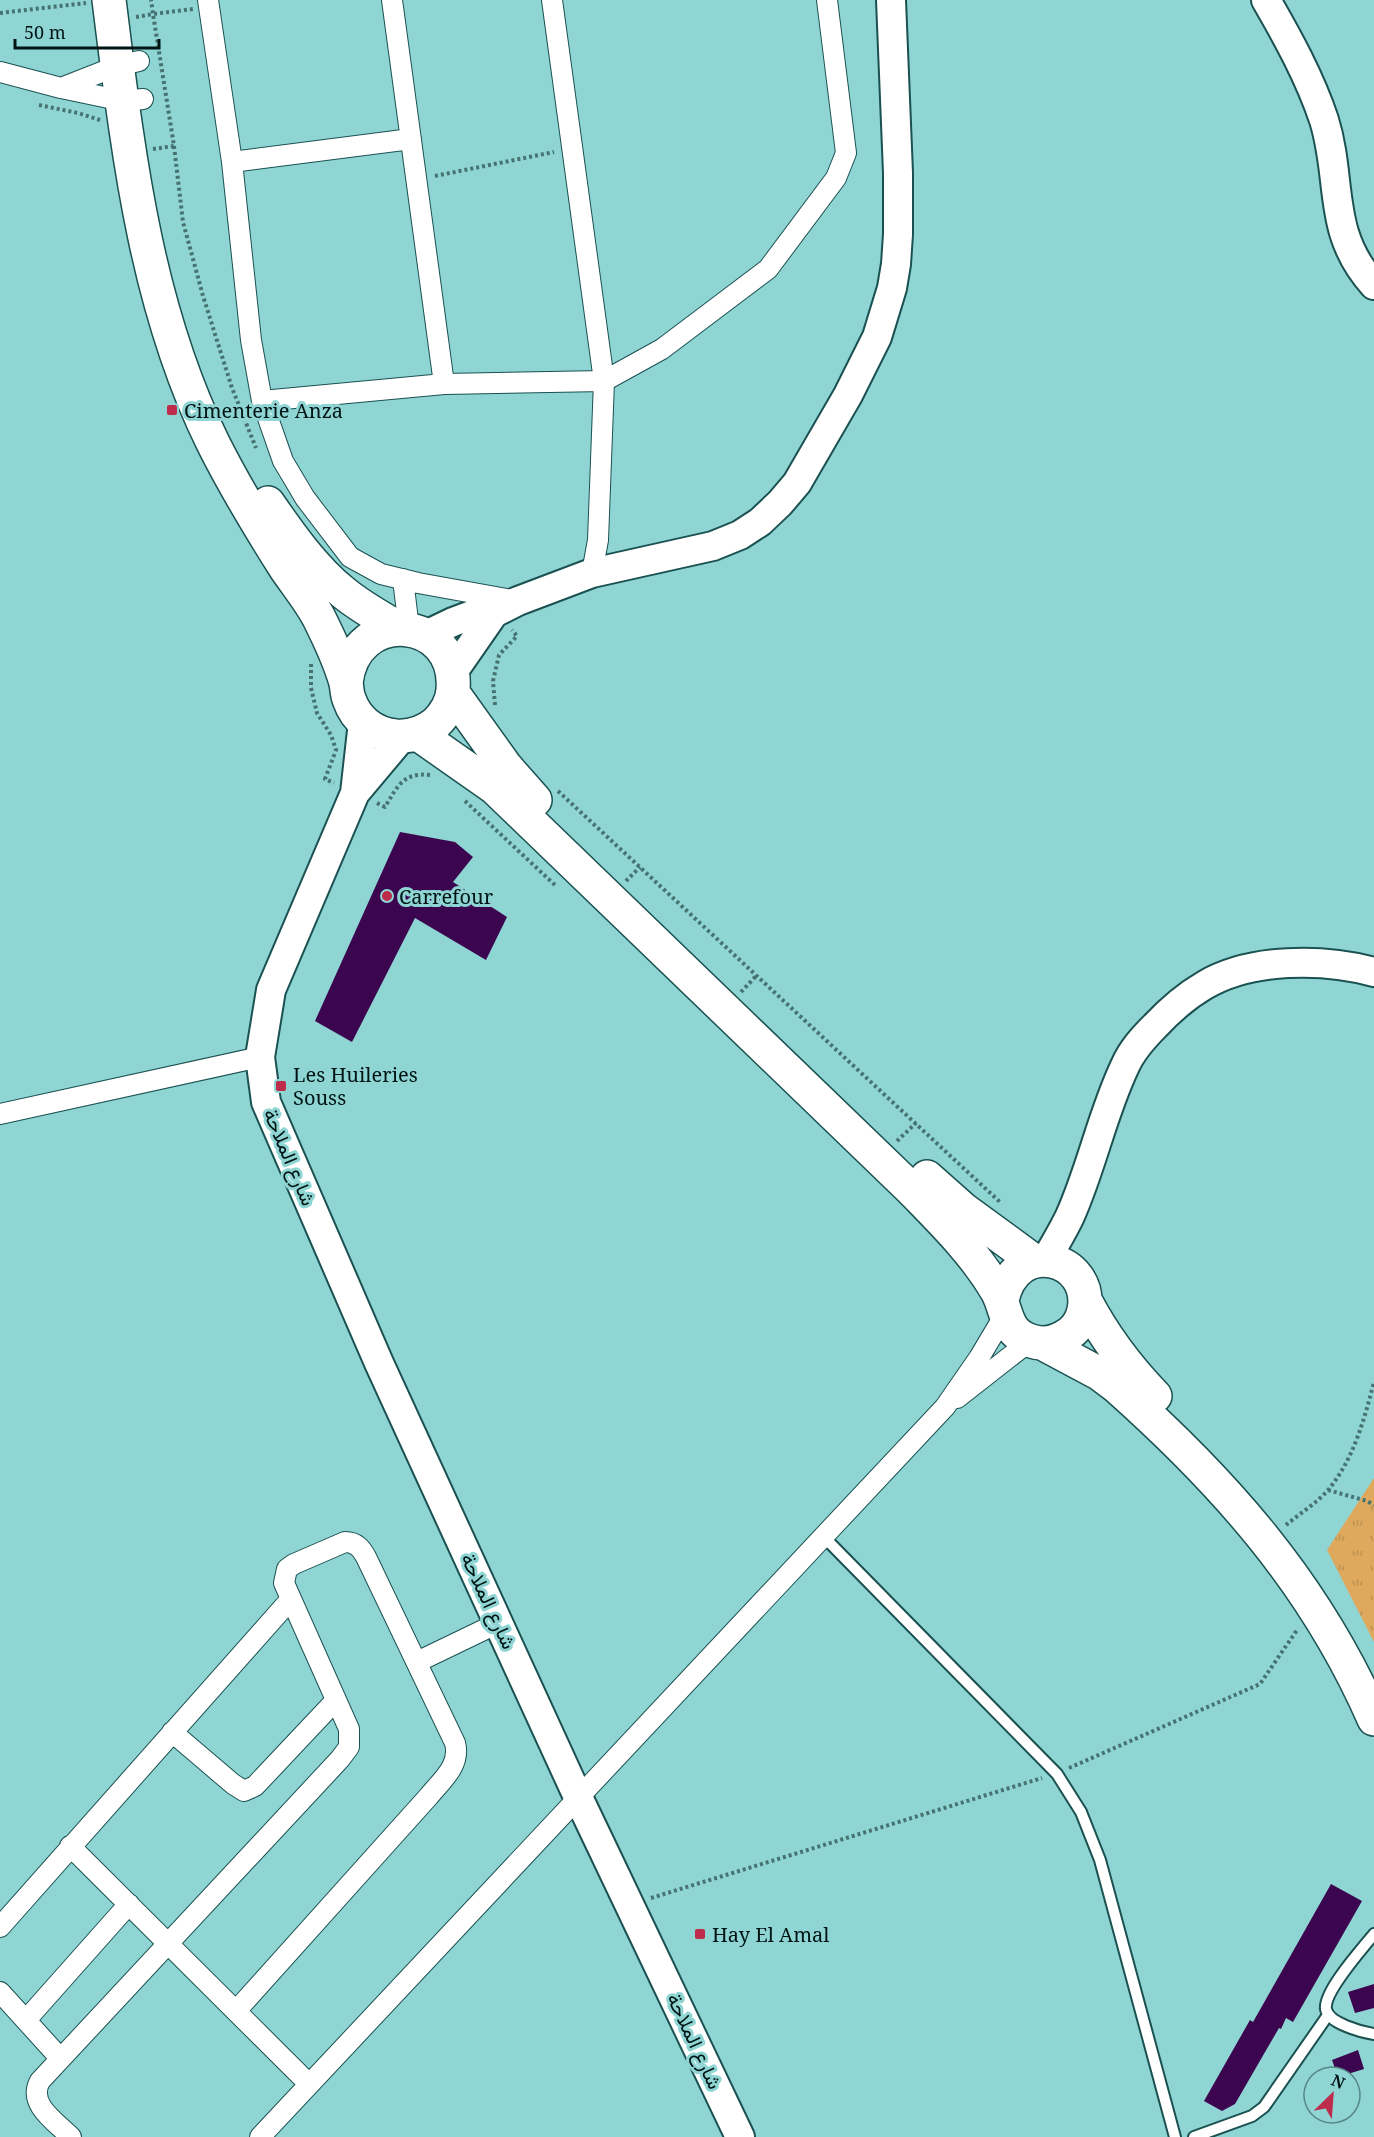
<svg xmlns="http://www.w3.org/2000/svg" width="1374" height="2137" font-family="'Noto Serif',Vazirmatn,serif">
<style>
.grass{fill:url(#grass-tufts)}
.building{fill:#3c054f}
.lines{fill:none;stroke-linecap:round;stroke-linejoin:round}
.lane-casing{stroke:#1b5151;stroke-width:14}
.street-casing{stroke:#1b5151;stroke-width:22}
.secondary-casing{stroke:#1b5151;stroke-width:32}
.highway-casing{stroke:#1b5151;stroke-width:36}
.path{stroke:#467372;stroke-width:4;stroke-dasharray:3 3;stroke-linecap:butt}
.lane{stroke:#fff;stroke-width:10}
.street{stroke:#fff;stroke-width:20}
.secondary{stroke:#fff;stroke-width:28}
.highway{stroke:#fff;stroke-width:33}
.poi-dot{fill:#bd2c4b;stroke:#8fd5d4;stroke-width:2}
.labels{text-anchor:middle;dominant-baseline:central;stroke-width:6;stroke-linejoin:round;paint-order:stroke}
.poi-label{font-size:20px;fill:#001414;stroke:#8fd5d4;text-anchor:start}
.street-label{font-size:20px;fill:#001414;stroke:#8fd5d4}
</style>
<defs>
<pattern id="grass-tufts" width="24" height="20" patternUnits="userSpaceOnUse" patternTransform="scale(1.5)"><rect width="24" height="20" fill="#dea95c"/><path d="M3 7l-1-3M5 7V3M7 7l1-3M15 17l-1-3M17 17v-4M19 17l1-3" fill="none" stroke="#bd914f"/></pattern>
</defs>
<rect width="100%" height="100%" fill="#8fd5d4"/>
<path class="grass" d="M 1374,1478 L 1374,1642 L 1327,1550 Z"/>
<path class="building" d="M 400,832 L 455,842 L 473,857 L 453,882 L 507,917 L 486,960 L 415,918 L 352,1042 L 315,1021 Z
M 1331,1884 L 1362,1901 L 1293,2022 L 1286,2018 L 1281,2029 L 1279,2028 L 1235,2104 L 1222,2111 L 1204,2101 L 1250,2020 L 1253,2022 Z
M 1374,1984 L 1374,2008 L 1355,2013 L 1348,1992 Z
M 1358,2050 L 1364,2069 L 1338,2077 L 1332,2060 Z"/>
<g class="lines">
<g class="lane-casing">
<path id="lane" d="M 823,1536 L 1057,1774 L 1081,1812 L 1100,1860 L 1175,2137
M 1374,1934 C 1363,1948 1323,1992 1326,2009 C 1328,2023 1361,2032 1374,2034
M 1194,2137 L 1252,2116 L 1264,2107 L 1328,2015"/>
</g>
<g class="street-casing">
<path id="street" d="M 208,0 L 232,162 L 251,340 L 262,401 L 283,461 L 305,498 L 350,557 L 381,574 L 418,583 L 518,601
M 392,0 L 444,384
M 552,0 L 604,381 L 598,540 L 592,573
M 0,72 L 61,88 L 123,101 L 143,99
M 61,88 L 117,66 L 139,61
M 232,162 L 411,139
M 262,401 L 444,384 L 604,381 L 662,349 L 768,269 L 836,178 L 846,153 L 827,0
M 403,579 L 409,629
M 0,1114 L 260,1057
M 957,1398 L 1030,1341
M 417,1662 L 500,1622
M 172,1732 L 233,1784 L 244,1791 L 255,1786 L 336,1700
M 70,1846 L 309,2084
M 0,1927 L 290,1600
M 0,1992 L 60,2058
M 26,2020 L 129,1904
M 71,2137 C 56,2122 27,2104 40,2081 L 340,1759 L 349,1747 L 349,1729 L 284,1583 L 287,1569 L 294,1564 L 345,1542 C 356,1542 361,1548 366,1557 L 455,1743 C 461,1765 442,1780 429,1796 L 236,2011
M 260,2137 L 945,1407 L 979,1358 L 1004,1316"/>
</g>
<g class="secondary-casing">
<path id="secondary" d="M 1266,0 C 1288,38 1310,78 1324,120 C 1343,181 1326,232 1374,285
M 426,635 L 453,622 L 469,616 L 494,613 L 518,601 L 592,573 L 713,546 L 740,535 L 760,522 L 780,503 L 797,483 L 848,395 L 877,337 L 892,288 L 896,264 L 898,234 L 898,173 L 891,0
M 453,672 L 494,613
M 402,737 L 355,793 L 271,990 L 260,1057 L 266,1102 L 379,1363 L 578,1797 L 740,2137
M 355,793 L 363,722
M 1046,1260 C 1054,1245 1063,1231 1070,1216 C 1092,1167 1102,1114 1125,1066 C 1132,1050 1143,1038 1155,1026 C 1169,1011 1186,996 1205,985 C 1251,958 1323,958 1374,972"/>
</g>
<g class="highway-casing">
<path id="highway" d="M 109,0 C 128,151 145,305 213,443 C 235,487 260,528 286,569 C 297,585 310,601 319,618 C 329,638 340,661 346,683 C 347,688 347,694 349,699 C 356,720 374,734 396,736 C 411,737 425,732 436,723 C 445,714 452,703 453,690 C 459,615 354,606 346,683
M 268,503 C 290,535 314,569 344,593 C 361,607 381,618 400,629
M 453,693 L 506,767 L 535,800
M 418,734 L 495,788 L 911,1189 C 942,1221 974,1252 997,1291 C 1008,1311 1004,1332 1031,1341 C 1045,1346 1059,1341 1070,1333 C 1077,1328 1082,1319 1084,1310 C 1094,1258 1016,1235 1002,1300
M 927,1177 L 963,1209 L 1034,1261
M 1086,1302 C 1105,1338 1127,1367 1155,1396
M 1042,1343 L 1100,1374 L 1116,1386 C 1225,1483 1315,1584 1374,1719"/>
</g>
<path class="path" d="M 0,13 L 86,3
M 136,17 L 153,14 L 151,0
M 39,105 L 78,113 L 100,120
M 174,146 L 183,222 L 203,296 L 232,388 L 256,448
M 153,149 L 174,146 L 153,14 L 193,9
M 435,176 L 554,152
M 311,664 L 311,688 L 317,713 L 331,735 L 336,750 L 325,779 L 334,783
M 495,705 L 493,681 L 499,655 L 517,636 L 512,630
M 558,791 L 1001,1203
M 465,801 L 556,886
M 377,803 L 385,807 C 397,787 403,772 430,775
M 626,881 L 640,867
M 741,992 L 757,975
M 897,1141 L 916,1123
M 1328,1490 L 1367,1501 L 1374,1505
M 1286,1525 C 1299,1514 1317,1503 1329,1489 C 1354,1458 1364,1420 1374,1382
M 1069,1768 L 1260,1684 L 1297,1630
M 651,1898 L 1042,1778"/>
<use href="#lane" class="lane"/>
<use href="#street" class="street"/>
<use href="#secondary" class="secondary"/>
<use href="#highway" class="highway"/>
</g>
<g class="poi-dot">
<rect x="166" y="404" width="12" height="12" rx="3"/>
<circle cx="387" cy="896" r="6"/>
<rect x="275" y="1080" width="12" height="12" rx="3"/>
<rect x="694" y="1928" width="12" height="12" rx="3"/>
</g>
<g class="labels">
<g class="poi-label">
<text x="184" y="410">Cimenterie Anza</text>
<text x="399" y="896">Carrefour</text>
<text x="293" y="1074">Les Huileries<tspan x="293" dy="23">Souss</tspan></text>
<text x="712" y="1934">Hay El Amal</text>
</g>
<g class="street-label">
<text transform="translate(290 1157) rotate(67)">شارع الملاحة</text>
<text transform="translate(489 1601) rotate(65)">شارع الملاحة</text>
<text transform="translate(695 2041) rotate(65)">شارع الملاحة</text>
</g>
</g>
<g transform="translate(1332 2095) rotate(25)"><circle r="28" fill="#8fd5d4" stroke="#568887" stroke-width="1.5"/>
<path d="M0-4.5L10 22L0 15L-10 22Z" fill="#bd2c4b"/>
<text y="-9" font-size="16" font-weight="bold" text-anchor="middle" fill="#001414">N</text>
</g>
<path d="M15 39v9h144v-9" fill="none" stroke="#001414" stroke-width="3"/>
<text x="24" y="39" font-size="18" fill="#001414" stroke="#8fd5d4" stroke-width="4.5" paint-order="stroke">50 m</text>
</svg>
